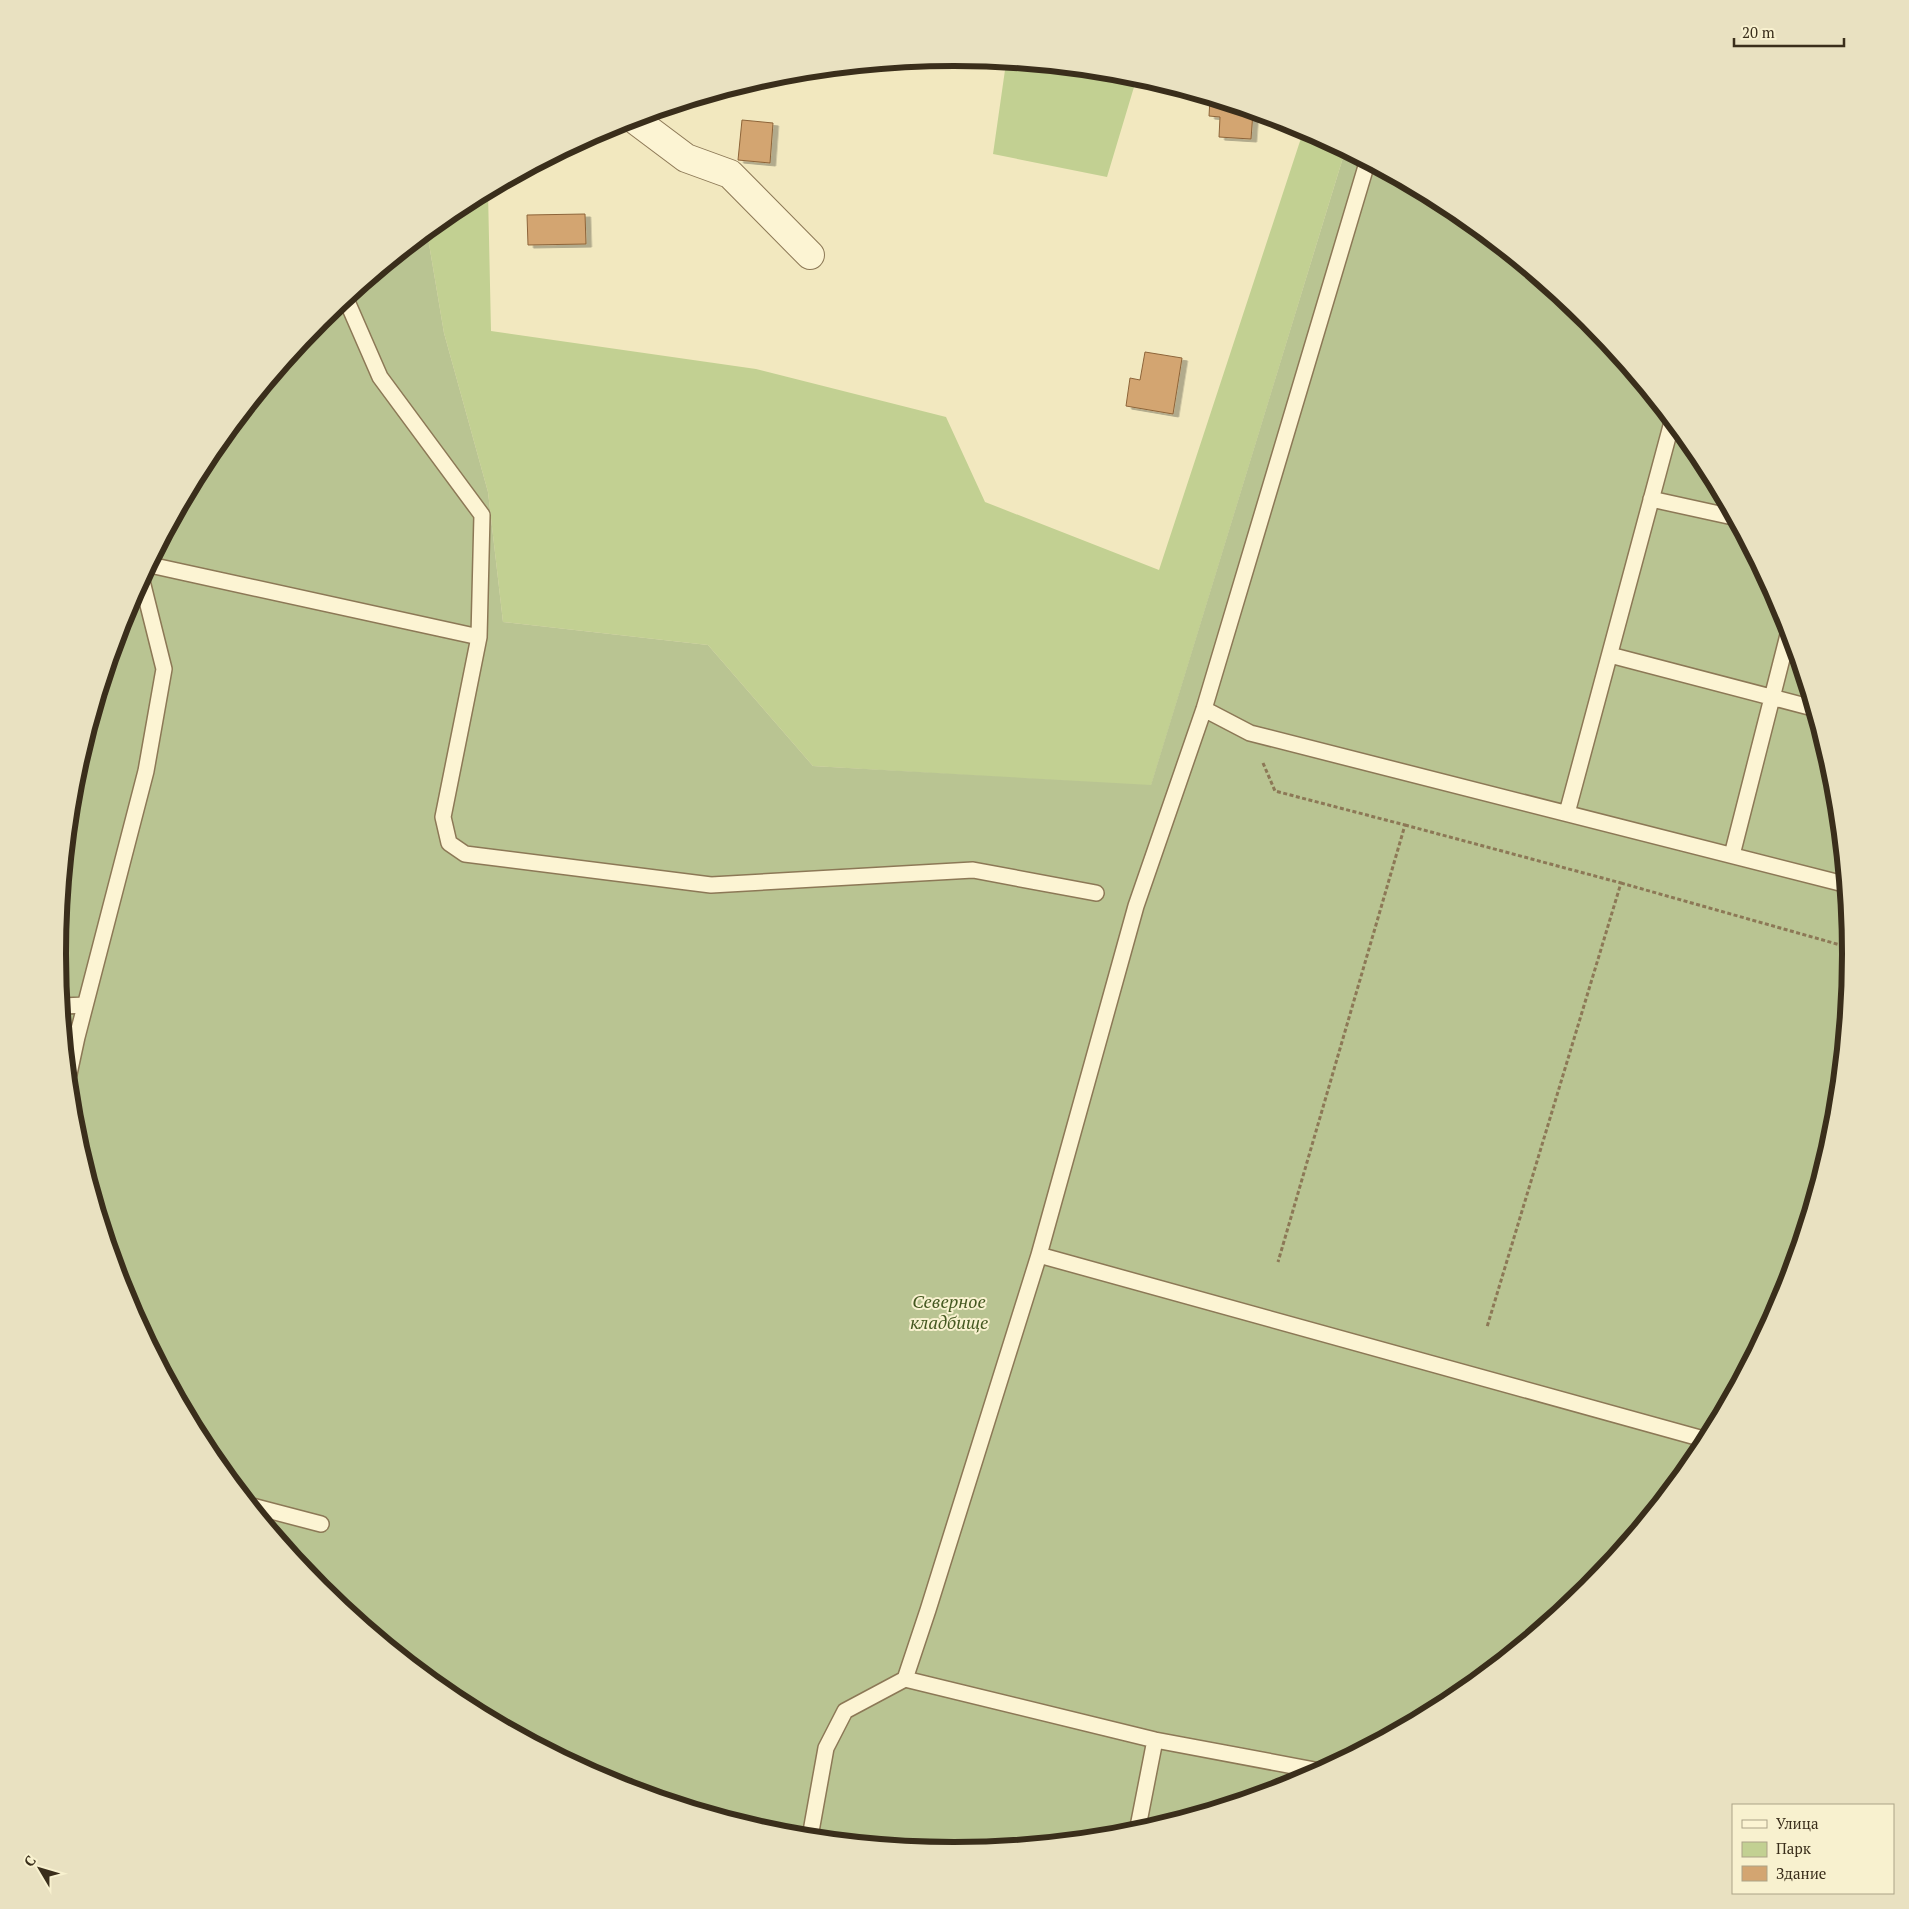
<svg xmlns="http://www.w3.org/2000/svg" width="1909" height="1909" font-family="'PT Serif',serif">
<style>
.green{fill:#c2d092}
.cemetery{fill:#b9c492}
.building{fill:#d3a571;stroke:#8d6439;filter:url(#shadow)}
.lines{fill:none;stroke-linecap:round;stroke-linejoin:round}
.lane-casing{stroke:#8c7856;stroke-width:18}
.street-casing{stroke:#8c7856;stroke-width:30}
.path{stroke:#8c7856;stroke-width:3;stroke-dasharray:4 2.5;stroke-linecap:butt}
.lane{stroke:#fcf4d3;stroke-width:15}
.street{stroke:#fcf4d3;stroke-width:28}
.labels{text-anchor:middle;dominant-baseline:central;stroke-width:4;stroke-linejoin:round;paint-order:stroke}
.park-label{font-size:18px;font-style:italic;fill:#445820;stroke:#f8f1cf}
.rim{fill:none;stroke:#3a2e1b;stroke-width:6}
</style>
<defs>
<filter id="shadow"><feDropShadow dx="5.5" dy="3" stdDeviation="0" flood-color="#0004"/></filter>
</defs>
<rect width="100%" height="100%" fill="#f2e8bf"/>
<path class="green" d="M 1006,63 L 1130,75 L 1137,77 L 1107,177 L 993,154 Z
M 1304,129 L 1345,151 L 1151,786 L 813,766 L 708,645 L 503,622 L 488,492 L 444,333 L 427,232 L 456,209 L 488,192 L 491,331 L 756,369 L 946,417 L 985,502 L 1159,570 Z"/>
<path class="cemetery" d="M 1345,151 L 1453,209 L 1589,320 L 1700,456 L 1783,611 L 1834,780 L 1851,955 L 1834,1130 L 1783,1298 L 1700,1453 L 1589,1589 L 1453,1700 L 1298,1783 L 1129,1834 L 954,1851 L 779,1834 L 611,1783 L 456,1700 L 320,1589 L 209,1453 L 126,1298 L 75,1129 L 58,954 L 75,779 L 126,611 L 209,456 L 320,320 L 427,232 L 444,333 L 488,492 L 503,622 L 708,645 L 813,766 L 1151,785 Z"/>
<path class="building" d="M 1210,99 L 1253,112 L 1251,139 L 1219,137 L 1220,117 L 1209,116 Z
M 742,120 L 773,123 L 770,163 L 738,160 Z
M 585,214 L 586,244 L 528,245 L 527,215 Z
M 1145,352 L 1182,358 L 1173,414 L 1126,406 L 1130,378 L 1140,380 Z"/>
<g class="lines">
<g class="lane-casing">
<path id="lane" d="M 346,299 L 380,377 L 482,515 L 479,637 L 443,817 L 449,843 L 465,854 L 711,885 L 973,870 L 1096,893
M 1651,499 L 1733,517
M 150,565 L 479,637
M 1610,655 L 1813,708
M 1204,709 L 1250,733 L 1844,884
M 1567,813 L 1672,422
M 1732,855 L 1789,631
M 63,1006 L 85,1005
M 69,1074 L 77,1037 L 146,771 L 164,669 L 142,581
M 1039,1255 L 1707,1440
M 252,1506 L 321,1524
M 905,1679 L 928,1610 L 1039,1255 L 1136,906 L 1204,709 L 1367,163
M 1137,1832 L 1155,1740
M 810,1837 L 826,1748 L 845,1711 L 905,1679 L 1155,1740 L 1320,1771"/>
</g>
<g class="street-casing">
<path id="street" d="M 634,119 L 686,158 L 730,174 L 810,255"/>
</g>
<path class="path" d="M 1263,763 L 1275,791 L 1405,825 L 1278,1262
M 1405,825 L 1621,883 L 1487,1327
M 1621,883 L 1851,948"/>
<use href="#lane" class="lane"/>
<use href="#street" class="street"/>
</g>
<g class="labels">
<g class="park-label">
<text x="949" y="1301">Северное<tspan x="949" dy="21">кладбище</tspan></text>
</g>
</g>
<path d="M0 0H1909V1909H0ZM66 954a888 888 0 1 1 1776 0a888 888 0 1 1-1776 0Z" fill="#e9e1c1" fill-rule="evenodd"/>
<path class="rim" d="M66 954a888 888 0 1 1 1776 0a888 888 0 1 1-1776 0Z"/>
<rect x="1732" y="1804" width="162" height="90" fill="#f8f1cf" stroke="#aca387"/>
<rect x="1742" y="1820" width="25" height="8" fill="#fcf4d3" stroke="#aca387"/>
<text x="1776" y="1829" font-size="15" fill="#3a2e1b">Улица</text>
<rect x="1742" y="1842" width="25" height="15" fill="#c2d092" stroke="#aca387"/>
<text x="1776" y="1854" font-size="15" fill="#3a2e1b">Парк</text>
<rect x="1742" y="1866" width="25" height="15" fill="#d3a571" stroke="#aca387"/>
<text x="1776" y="1879" font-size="15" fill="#3a2e1b">Здание</text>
<g transform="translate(40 1869) rotate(308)" stroke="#f8f1cf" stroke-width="4" paint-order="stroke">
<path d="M0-4L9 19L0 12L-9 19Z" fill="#3a2e1b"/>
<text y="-8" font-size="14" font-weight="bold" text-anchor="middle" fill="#3a2e1b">С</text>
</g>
<path d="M1734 38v8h110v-8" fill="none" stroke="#3a2e1b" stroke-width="2.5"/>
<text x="1742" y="38" font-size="15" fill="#3a2e1b" stroke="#f8f1cf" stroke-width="4" paint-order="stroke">20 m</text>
</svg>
